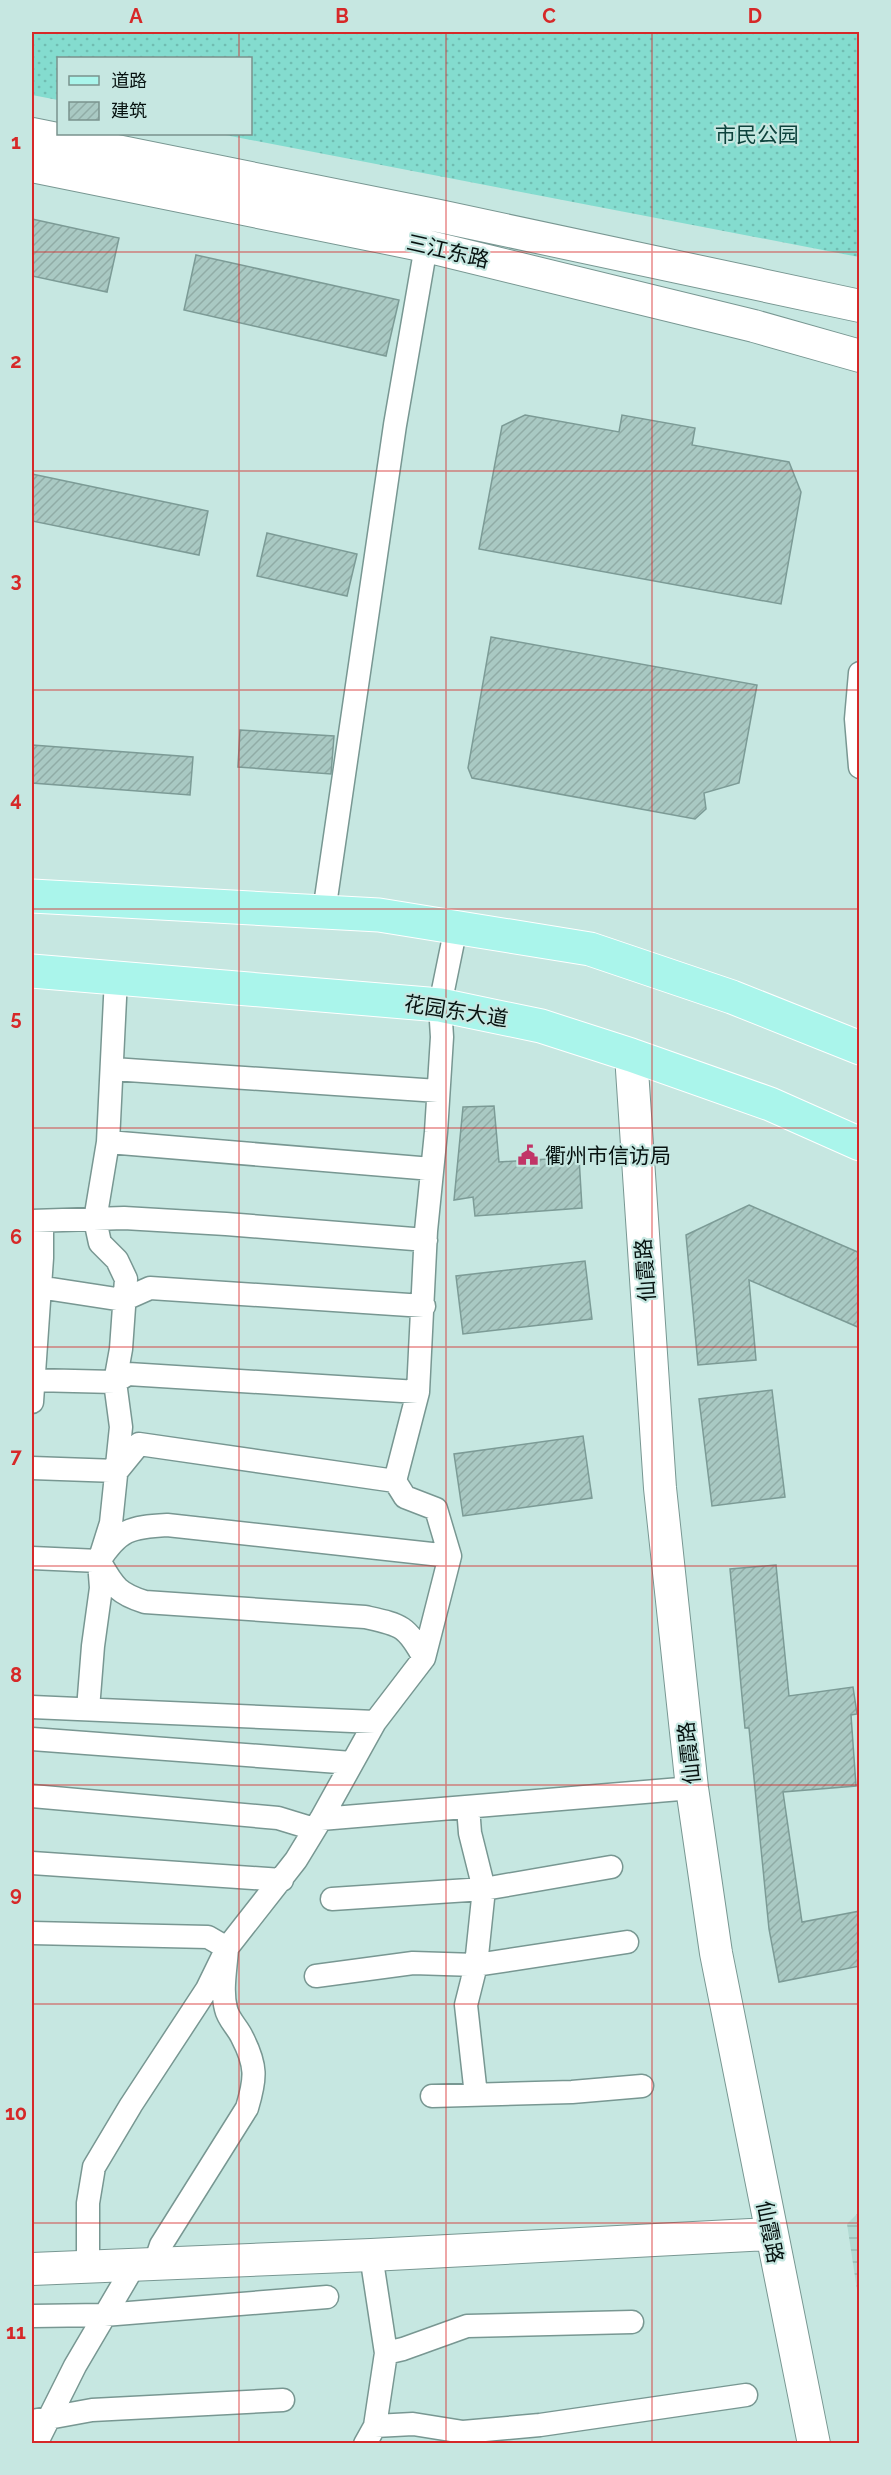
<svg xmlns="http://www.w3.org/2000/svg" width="891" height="2475" font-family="Raleway,'Noto Sans SC',sans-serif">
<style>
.industrial{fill:url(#industrial-grid)}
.grass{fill:url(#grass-dots)}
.building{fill:url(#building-hatch);stroke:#7c9b96;stroke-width:1.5}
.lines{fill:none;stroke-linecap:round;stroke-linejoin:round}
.street-casing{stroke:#789792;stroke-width:25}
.secondary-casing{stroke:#789792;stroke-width:34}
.primary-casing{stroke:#fff;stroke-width:35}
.street{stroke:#fff;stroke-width:22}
.secondary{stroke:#fff;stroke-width:32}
.primary{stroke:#aaf5eb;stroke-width:33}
.grid{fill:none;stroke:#d62828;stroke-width:1.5;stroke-opacity:0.55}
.labels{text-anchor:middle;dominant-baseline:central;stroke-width:4.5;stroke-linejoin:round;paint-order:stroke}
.park-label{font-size:21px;fill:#0d423c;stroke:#c6e7e1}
.street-label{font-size:21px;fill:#071210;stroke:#c6e7e1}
.poi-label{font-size:21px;fill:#071210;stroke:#c6e7e1;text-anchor:start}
.neatline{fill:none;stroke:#d62828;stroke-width:2}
.grid-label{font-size:20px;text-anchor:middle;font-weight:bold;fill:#d62828}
</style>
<defs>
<pattern id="industrial-grid" width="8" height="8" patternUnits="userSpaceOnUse" patternTransform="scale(1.5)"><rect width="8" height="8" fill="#b1dad3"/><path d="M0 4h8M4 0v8" fill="none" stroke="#97bab4"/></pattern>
<pattern id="grass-dots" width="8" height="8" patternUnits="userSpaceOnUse" patternTransform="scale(1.5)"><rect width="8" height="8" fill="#84dccf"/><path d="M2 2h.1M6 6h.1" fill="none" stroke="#70bcb1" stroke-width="1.8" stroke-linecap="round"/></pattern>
<pattern id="building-hatch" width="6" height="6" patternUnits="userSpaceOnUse" patternTransform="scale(1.5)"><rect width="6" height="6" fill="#a9c9c3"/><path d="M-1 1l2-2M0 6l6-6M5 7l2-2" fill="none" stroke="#90aca6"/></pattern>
</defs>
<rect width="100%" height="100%" fill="#c6e7e1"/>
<path class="industrial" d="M 859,2212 L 859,2303 L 847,2224 Z"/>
<path class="grass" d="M 32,32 L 859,32 L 859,257 L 220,134 L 250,134 L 250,58 L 58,58 L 58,100 L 32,95 Z"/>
<path class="building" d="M 32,219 L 119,238 L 107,292 L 32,276 Z
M 196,255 L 399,300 L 386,356 L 184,310 Z
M 525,415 L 619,432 L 622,415 L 695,428 L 692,445 L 789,462 L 801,492 L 781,604 L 479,549 L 502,426 Z
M 32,474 L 208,511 L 199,555 L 32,521 Z
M 267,533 L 357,554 L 347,596 L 257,576 Z
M 491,637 L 757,685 L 739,783 L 704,793 L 706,809 L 695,819 L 472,778 L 468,768 Z
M 240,730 L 334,736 L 331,774 L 238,767 Z
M 32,745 L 193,757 L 190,795 L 32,783 Z
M 494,1106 L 499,1162 L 579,1157 L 582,1208 L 475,1216 L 473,1197 L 454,1200 L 463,1107 Z
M 749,1205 L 860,1253 L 860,1328 L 749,1280 L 756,1360 L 698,1365 L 686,1235 Z
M 585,1261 L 592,1319 L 463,1334 L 456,1276 Z
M 772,1390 L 785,1497 L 712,1506 L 699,1399 Z
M 583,1436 L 592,1498 L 463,1516 L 454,1454 Z
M 776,1565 L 789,1696 L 853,1687 L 857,1714 L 851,1715 L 856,1786 L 783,1792 L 802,1922 L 860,1911 L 860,1966 L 779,1982 L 769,1929 L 749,1728 L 745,1728 L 730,1569 Z"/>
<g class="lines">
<g class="street-casing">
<path id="street" d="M 860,673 L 856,719 L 860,767
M 324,912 L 395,425 L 426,246
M 113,1069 L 438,1091
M 108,1142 L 432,1169
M 32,1221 L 124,1218 L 226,1224 L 426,1240
M 32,1286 L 123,1300 L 150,1288 L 424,1306
M 33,1380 L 115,1382 L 128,1374 L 418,1392
M 32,1402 L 42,1258 L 42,1222
M 32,1468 L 117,1471 L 139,1444 L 395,1481
M 32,1558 L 99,1561 C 119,1530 130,1527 167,1525 L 450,1556
M 101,1564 C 114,1587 119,1594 145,1602 L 365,1617 C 401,1625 406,1625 424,1658
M 32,1707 L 375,1722
M 88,1709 L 93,1646 L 101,1588 L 99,1561 L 111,1523 L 121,1427 L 115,1382 L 121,1349 L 126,1279 L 117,1260 L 100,1243 L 95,1220 L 108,1142 L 116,978
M 32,1739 L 352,1763
M 32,1796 L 278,1818 L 314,1829
M 468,1807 L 470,1833 L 484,1889 L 476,1965 L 466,2005 L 476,2095
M 321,1819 L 692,1788
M 32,1863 L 282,1880
M 332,1899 L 484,1889 L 611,1867
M 32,1933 L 208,1937 L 227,1948 C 226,1968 221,1990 226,2009 C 228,2019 238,2028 242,2037 C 257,2066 256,2078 247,2108 L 161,2245 L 155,2263
M 316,1976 L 413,1963 L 476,1965 L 627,1942
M 432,2096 L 572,2092 L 642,2086
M 88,2266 L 88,2203 L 94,2167 L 131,2105 L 207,1989 L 227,1948 L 296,1860 L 321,1819 L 375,1722 L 424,1658 L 450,1556 L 436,1509 L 405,1497 L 395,1481 L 418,1392 L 426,1231 L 436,1132 L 442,1037 L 440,1005 L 456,927
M 32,2316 L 104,2315 L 327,2297
M 386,2353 L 403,2349 L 467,2326 L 632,2322
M 32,2421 L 92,2410 L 283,2400
M 375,2426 L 413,2424 L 463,2432 L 540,2425 L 746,2395
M 36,2444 L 75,2366 L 135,2264
M 365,2444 L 375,2426 L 386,2353 L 371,2255"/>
</g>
<g class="secondary-casing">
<path id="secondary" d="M 32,134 L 439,216 L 860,306
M 32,166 L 426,246 L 754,326 L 860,356
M 631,1055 L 660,1488 L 692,1788 L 716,1953 L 814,2444
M 32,2269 L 371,2255 L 770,2234"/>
</g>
<g class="primary-casing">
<path id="primary" d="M 32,896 L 379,915 L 590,949 L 732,997 L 860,1048
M 32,971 L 440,1005 L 541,1026 L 631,1055 L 770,1104 L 860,1144"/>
</g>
<use href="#street" class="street"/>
<use href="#secondary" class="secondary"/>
<use href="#primary" class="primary"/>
</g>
<path class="grid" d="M 239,32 L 239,58M 446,32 L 446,2444M 652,32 L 652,2444M 239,134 L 239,2444M 32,252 L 860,252M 32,471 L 860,471M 32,690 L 860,690M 32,909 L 860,909M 32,1128 L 860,1128M 32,1347 L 860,1347M 32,1566 L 860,1566M 32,1785 L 860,1785M 32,2004 L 860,2004M 32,2223 L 860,2223"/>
<defs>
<g id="civic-bare" transform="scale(1.62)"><path d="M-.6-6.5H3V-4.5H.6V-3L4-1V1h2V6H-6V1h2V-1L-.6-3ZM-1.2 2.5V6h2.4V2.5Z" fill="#c13567" stroke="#c6e7e1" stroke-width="2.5" paint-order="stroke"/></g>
</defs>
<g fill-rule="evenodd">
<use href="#civic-bare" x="528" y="1155"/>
</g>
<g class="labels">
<g class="park-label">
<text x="757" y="134">市民公园</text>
</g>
<g class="street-label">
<text transform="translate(448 251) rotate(13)">三江东路</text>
<text transform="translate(456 1011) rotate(9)">花园东大道</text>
<text transform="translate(645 1270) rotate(-94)">仙霞路</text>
<text transform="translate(689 1753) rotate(-96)">仙霞路</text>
<text transform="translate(770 2232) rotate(79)">仙霞路</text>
</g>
<g class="poi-label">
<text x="545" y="1155">衢州市信访局</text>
</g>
</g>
<rect width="891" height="2475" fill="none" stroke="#c6e7e1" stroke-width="66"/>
<rect x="57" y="57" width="195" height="78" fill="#c6e7e1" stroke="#7a928d" stroke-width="1.5"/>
<rect x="69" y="76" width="30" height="9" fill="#aaf5eb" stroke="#7a928d" stroke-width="1.5"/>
<text x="111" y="87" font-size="18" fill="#071210">道路</text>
<rect x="69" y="102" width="30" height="18" fill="url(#building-hatch)" stroke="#7a928d" stroke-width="1.5"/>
<text x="111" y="117" font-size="18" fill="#071210">建筑</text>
<rect x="33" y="33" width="825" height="2409" class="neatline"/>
<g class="grid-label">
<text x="136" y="23">A</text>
<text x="342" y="23">B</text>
<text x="549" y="23">C</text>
<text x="755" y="23">D</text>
<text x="16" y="149">1</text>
<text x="16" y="368">2</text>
<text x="16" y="587">3</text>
<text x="16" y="806">4</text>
<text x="16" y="1025">5</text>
<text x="16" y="1244">6</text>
<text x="16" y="1463">7</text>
<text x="16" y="1682">8</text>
<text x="16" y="1901">9</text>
<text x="16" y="2120">10</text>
<text x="16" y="2339">11</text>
</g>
</svg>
